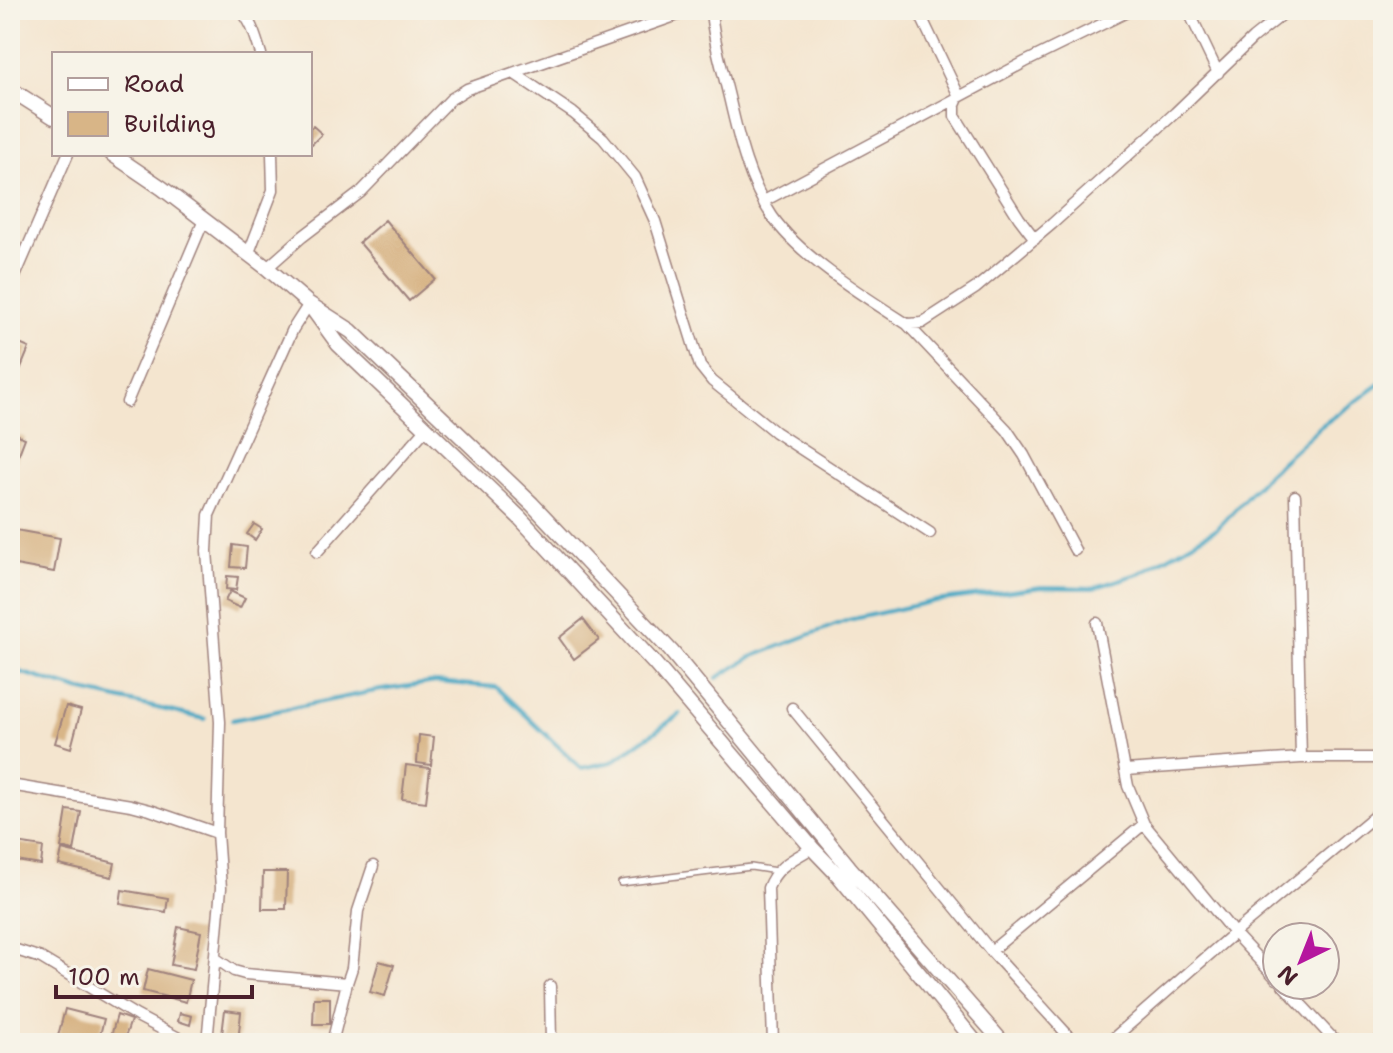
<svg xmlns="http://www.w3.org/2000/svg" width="1393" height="1053" font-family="'Shantell Sans',sans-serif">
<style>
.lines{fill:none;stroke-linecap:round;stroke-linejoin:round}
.stream{stroke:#44a7c4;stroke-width:4}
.building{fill:#d8b587}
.lane-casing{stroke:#9f827d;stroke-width:8}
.street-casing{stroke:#9f827d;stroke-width:13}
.secondary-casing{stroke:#9f827d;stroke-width:17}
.lane{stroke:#fff;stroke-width:5}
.street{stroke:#fff;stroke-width:10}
.secondary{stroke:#fff;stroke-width:14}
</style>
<rect width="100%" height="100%" fill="#f7f3e8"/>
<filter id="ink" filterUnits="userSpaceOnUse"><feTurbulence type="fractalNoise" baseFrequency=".0125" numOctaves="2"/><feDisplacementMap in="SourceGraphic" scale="16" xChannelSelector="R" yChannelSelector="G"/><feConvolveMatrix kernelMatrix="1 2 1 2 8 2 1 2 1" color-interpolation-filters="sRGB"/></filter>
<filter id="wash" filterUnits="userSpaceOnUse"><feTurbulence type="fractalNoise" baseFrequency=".006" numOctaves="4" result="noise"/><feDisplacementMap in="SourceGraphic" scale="32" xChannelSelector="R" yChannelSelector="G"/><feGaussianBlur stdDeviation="1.8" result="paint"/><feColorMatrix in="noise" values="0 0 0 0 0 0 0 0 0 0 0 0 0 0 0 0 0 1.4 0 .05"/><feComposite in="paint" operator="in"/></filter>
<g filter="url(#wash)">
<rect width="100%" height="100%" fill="#f4e5cf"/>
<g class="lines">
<path class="stream" d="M 10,669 L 79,690 L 205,719
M 717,678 L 751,657 L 848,620 L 935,601 L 1042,587 L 1093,588 L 1138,574 L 1218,528 L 1264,478 L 1321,426 L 1383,382
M 232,720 L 375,691 L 436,682 L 496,687 L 581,768 L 612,762 L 680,714"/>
</g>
<g id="blocks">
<path class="building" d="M 313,126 L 322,134 L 312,144 L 310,143 L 310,129 Z
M 385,220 L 435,279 L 409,301 L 359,242 Z
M 10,340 L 29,348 L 20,370 L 10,366 Z
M 10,432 L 25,438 L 15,464 L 10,463 Z
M 254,524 L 262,529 L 255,540 L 247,534 Z
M 10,529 L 60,538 L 54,572 L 10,564 Z
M 233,545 L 247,547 L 245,568 L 231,567 Z
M 227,576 L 238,577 L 236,590 L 226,589 Z
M 230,591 L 245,598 L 240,608 L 225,601 Z
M 583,619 L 599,640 L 574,659 L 559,638 Z
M 66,706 L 81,710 L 71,748 L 55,743 Z
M 419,735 L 434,737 L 431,765 L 417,763 Z
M 406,765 L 430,768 L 426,802 L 402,799 Z
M 67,810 L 81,812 L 74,851 L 61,848 Z
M 10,842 L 43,847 L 41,865 L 10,860 Z
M 62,850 L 115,863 L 112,877 L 59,865 Z
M 263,872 L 287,872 L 286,909 L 262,909 Z
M 122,890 L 168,898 L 166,912 L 120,904 Z
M 178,927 L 201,932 L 194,969 L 171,965 Z
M 379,961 L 394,965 L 385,996 L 370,992 Z
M 148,969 L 191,980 L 186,1002 L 143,991 Z
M 314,998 L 330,998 L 330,1024 L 313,1024 Z
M 65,1009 L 104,1019 L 98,1043 L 69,1043 L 57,1040 Z
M 225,1010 L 241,1012 L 238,1043 L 221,1043 Z
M 180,1013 L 192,1016 L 190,1025 L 178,1021 Z
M 117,1015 L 131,1020 L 123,1043 L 109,1043 Z"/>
</g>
</g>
<g filter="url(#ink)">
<use href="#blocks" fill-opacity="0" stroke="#9f827d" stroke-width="2"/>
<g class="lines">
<g class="lane-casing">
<path id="lane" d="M 621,883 L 751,867 L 776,871"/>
</g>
<g class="street-casing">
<path id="street" d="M 240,10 C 252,21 256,39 261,54
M 711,10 C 713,40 723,71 730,101 C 739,140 749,182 772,216 C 800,257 865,297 907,324 L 922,323 L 976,288 L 1052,224 L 1175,113 L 1253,38 L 1288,10
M 918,10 L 959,96 L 955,105 L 955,116 L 1019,218 L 1035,239
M 1188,10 L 1218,73
M 515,74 L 573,113 L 603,138 L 635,177 L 655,221 L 700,366 L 712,381 L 775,432 L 930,533
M 764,201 L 1025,62 L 1131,10
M 248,255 L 273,190 L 272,154
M 267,268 L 302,237 L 361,192 L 451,99 L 467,89 L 692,10
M 10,288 L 68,154
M 907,324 L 1007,430 L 1024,455 L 1075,550
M 127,402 L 204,220
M 1295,496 L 1301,758
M 317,552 L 426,429
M 1097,623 L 1128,786 L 1144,824 L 1234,933 L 1277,979
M 792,708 L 991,951 L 1075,1043
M 1125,770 L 1301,758 L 1383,758
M 10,785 L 131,805 L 150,810 L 217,833
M 10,948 L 41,958 L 137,1016 L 188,1043
M 991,951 L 1144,824
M 215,958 L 234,971 L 245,974 L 347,983 L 352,968 L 358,911 L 373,866
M 1283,985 L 1337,1043
M 550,986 L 551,1043
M 207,1043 L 221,888 L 217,833 L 220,722 L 207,551 L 209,515 L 293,329 L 309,304
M 332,1043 L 347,983
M 773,1043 L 768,888 C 776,866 794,859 812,848
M 1108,1043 L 1234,933 L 1383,809
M 1376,1043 L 1383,1036"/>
</g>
<g class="secondary-casing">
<path id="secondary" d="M 10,89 L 54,117
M 112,154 L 162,188 L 267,268 L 309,304 L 351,331 L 532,504 L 671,651 L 849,867 L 1003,1043
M 314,311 L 338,344 L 519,517 L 655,664 L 812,848 L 839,876 L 976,1043"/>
</g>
<use href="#lane" class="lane"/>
<use href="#street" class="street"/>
<use href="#secondary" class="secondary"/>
</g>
</g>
<rect width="1393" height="1053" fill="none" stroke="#f7f3e8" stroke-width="40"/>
<rect x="52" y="52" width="260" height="104" fill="#f7f3e8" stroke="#b29e9c" stroke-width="2"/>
<rect x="68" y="78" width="40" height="12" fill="#ffffff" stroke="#b29e9c" stroke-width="2"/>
<text x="124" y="92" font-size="24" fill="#4a1f2b">Road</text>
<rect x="68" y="112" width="40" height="24" fill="#d8b587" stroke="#b29e9c" stroke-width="2"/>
<text x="124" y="132" font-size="24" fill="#4a1f2b">Building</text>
<g transform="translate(1301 961) rotate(223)"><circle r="38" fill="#f7f3e8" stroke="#b29e9c" stroke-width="2"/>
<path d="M0-6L14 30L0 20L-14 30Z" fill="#b5179e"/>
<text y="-12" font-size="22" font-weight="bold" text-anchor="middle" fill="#4a1f2b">N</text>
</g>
<path d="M56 985v12h196v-12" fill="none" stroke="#4a1f2b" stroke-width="4"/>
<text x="68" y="985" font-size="24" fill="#4a1f2b" stroke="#f7f3e8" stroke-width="6" paint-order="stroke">100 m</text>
</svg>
